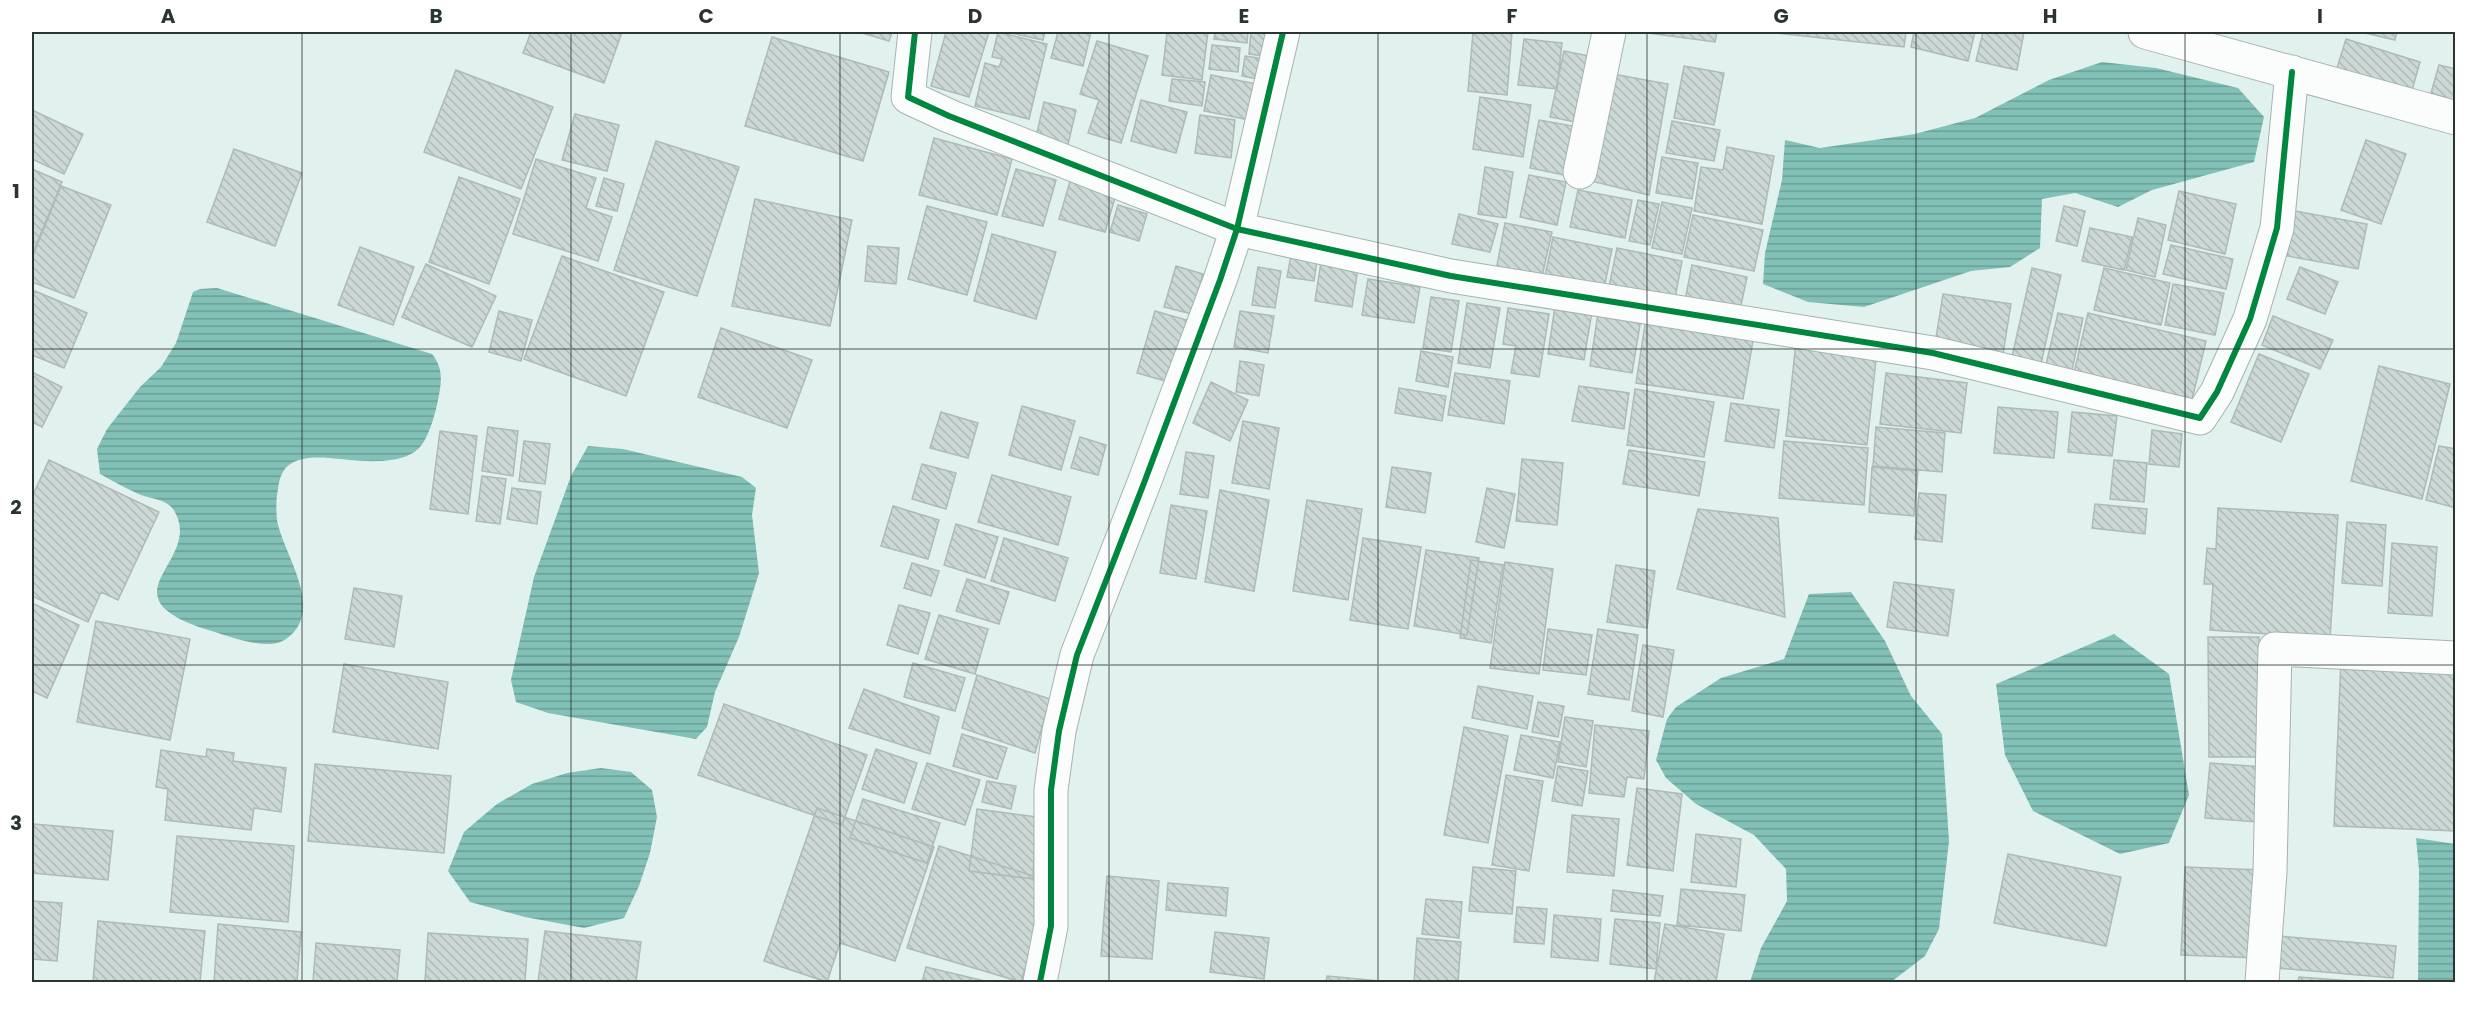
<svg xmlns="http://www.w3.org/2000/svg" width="2487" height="1014" font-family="Poppins,sans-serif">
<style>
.water{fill:url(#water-rules)}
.building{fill:url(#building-back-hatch);stroke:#adbab7;stroke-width:1.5}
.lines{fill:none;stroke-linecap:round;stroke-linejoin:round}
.minor-casing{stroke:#a6b3b0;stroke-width:35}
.minor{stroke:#fafdfc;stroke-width:33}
.cycleway-casing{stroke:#fff;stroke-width:10}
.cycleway{stroke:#00873e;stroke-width:6}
.grid{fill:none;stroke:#2a3533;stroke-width:1.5;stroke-opacity:0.55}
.neatline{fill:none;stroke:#2a3533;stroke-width:2}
.grid-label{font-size:20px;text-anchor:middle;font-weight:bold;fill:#2a3533}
</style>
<defs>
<pattern id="water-rules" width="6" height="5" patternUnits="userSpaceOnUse" patternTransform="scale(1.5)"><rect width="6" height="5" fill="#82c1b7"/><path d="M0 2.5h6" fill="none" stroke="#6b9e95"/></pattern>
<pattern id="building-back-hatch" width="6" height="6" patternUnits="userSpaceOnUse" patternTransform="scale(1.5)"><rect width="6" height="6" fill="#cbd8d5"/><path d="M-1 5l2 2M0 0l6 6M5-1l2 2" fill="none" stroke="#aebab7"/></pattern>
</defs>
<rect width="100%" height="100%" fill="#e1f2ee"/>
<path class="water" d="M 2102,62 L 2156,68 L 2238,88 L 2264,117 L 2254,162 L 2152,190 L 2118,207 L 2075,193 L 2042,199 L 2040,248 L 2010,267 L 1971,271 L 1864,307 L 1808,302 L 1763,284 L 1765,253 L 1782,180 L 1785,140 L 1820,148 L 1915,134 L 1975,118 L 2049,80 Z
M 217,288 L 432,354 C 445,370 441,385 437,405 C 434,417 430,432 423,443 C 407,469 355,460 329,458 C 318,457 299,457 289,465 C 282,470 279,480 278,489 C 276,499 276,510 277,520 C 283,553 320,601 294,632 C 287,639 282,643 271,644 C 250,645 225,635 205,629 C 99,594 207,561 173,509 C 166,499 151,499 141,495 C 127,489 113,481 100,474 L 97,449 L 107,429 L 140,387 L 161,367 L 176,343 L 193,292 L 200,289 Z
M 588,446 L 623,449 L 742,477 L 756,488 L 752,515 L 759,573 L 739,637 L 715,692 L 707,727 L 696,739 L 548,713 L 516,702 L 511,680 L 534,577 L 571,476 Z
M 1851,592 L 1885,641 L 1911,696 L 1942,734 L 1949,841 L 1939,929 L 1925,956 L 1891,982 L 1750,982 L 1761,948 L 1787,901 L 1786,869 L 1754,835 L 1696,804 L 1666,778 L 1656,760 L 1667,719 L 1676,707 L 1721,678 L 1784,659 L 1809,594 Z
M 2114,634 L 2169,674 L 2189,795 L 2169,843 L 2120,854 L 2033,811 L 2005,755 L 1996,684 Z
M 601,768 L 631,772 L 652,790 L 657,817 L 650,853 L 639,886 L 624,918 L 584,928 L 525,917 L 470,902 L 448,871 L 464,832 L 497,804 L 532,784 L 567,773 Z
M 2416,838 L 2455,844 L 2455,982 L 2418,982 L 2419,870 Z"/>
<path class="building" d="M 531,32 L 622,32 L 604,83 L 523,53 Z
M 859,32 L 892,32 L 889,41 Z
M 946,32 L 989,32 L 969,97 L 931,86 Z
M 998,32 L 1047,44 L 1029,119 L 975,106 L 985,63 L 999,67 L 1002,59 L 992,57 Z
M 1006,32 L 1045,32 L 1043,40 Z
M 1058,32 L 1091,32 L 1083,66 L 1051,58 Z
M 1167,32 L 1208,32 L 1202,80 L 1162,75 Z
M 1215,32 L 1248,32 L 1247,43 L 1214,39 Z
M 1251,32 L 1282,36 L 1281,58 L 1249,54 Z
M 1473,32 L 1512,32 L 1507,95 L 1468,91 Z
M 1640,32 L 1717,32 L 1715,42 Z
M 1767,32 L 1906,32 L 1904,47 Z
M 1914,32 L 1975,32 L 1968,61 L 1911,47 Z
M 1983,32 L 2024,32 L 2017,70 L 1976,61 Z
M 2361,32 L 2397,32 L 2395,40 Z
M 772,37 L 889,72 L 863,161 L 745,126 Z
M 1524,39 L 1562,43 L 1557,89 L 1518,85 Z
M 2346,39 L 2420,62 L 2409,101 L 2334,78 Z
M 1097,41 L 1148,56 L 1121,143 L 1088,133 L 1099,100 L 1080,94 Z
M 1212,45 L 1240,48 L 1238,72 L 1209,69 Z
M 1564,51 L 1599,58 L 1586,124 L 1550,117 Z
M 1245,56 L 1272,60 L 1268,81 L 1242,76 Z
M 2439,65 L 2456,69 L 2456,101 L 2431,93 Z
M 1684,66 L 1724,73 L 1714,125 L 1674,118 Z
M 456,70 L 553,107 L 521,189 L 424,152 Z
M 1613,74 L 1668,84 L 1649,195 L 1591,181 Z
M 1211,75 L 1267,86 L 1260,122 L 1204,111 Z
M 1172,79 L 1205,82 L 1202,106 L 1169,101 Z
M 1480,97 L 1531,105 L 1523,157 L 1473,149 Z
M 1141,100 L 1187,112 L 1176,153 L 1131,141 Z
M 1044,102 L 1076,110 L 1067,149 L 1035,141 Z
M 32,110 L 83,134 L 64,174 L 32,159 Z
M 575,114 L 619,125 L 607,171 L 562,160 Z
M 1200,115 L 1235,120 L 1231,158 L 1195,153 Z
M 1539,120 L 1584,128 L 1574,177 L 1530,168 Z
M 1672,121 L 1720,130 L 1714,161 L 1666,153 Z
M 934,138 L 1012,159 L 997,215 L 919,195 Z
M 2366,140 L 2406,154 L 2381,224 L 2341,210 Z
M 656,141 L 739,167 L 697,296 L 614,270 Z
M 1727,147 L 1774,156 L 1762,224 L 1694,211 L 1701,167 L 1723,170 Z
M 234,149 L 302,173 L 275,246 L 207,222 Z
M 1662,157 L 1698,163 L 1692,199 L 1656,193 Z
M 536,159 L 596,178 L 586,208 L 612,217 L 598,261 L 513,234 Z
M 1485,167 L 1513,172 L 1506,218 L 1478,214 Z
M 32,169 L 62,182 L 32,255 Z
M 1016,169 L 1056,180 L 1043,226 L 1002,216 Z
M 1529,175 L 1566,182 L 1557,225 L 1520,217 Z
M 459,177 L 520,199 L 489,284 L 429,262 Z
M 604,178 L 624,184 L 617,211 L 596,206 Z
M 1071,178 L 1117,191 L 1105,232 L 1059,219 Z
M 61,186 L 111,205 L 74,298 L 32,282 L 32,258 Z
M 1578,190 L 1632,200 L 1625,238 L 1570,227 Z
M 2179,191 L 2236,204 L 2225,254 L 2168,240 Z
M 755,199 L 852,220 L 830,326 L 732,306 Z
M 1638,200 L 1659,204 L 1650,245 L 1629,241 Z
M 1662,202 L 1692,208 L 1682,254 L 1652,248 Z
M 1118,205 L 1147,214 L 1139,241 L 1110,232 Z
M 927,206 L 987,222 L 967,295 L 908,279 Z
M 2064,206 L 2085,211 L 2077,246 L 2056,241 Z
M 2295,211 L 2367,224 L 2358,269 L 2287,256 Z
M 1459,214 L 1498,224 L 1490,252 L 1452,244 Z
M 1693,215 L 1763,230 L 1754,271 L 1684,257 Z
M 2138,218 L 2166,225 L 2155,277 L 2126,270 Z
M 1505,223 L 1552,232 L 1541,281 L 1496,271 Z
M 2090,228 L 2132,237 L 2124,270 L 2082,261 Z
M 992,234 L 1056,252 L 1036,319 L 974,301 Z
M 1553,237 L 1612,249 L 1604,289 L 1545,276 Z
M 2171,245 L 2233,259 L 2226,289 L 2163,274 Z
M 868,246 L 899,248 L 896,284 L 865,281 Z
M 360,247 L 414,267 L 393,325 L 338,305 Z
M 1617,248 L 1682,261 L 1673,309 L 1607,296 Z
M 1292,250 L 1318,254 L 1314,281 L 1287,277 Z
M 562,256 L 664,292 L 626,396 L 524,359 Z
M 1321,262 L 1358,268 L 1352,307 L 1315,301 Z
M 426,264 L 496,296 L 472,347 L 402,317 Z
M 1692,265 L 1747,277 L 1739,315 L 1684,305 Z
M 1176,266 L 1203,274 L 1192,314 L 1164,307 Z
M 1258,267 L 1281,271 L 1275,308 L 1252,305 Z
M 2300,267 L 2338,282 L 2325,314 L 2287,299 Z
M 2032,268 L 2061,275 L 2040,368 L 2011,361 Z
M 2104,268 L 2170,283 L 2161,325 L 2094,310 Z
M 1368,279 L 1420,287 L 1414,323 L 1362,315 Z
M 2173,284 L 2224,293 L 2215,335 L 2165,325 Z
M 35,291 L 87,313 L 64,368 L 32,355 L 32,298 Z
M 1943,294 L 2011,304 L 2003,354 L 1935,344 Z
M 1431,297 L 1459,301 L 1451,352 L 1423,348 Z
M 1556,299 L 1593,305 L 1584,360 L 1548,354 Z
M 1467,303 L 1500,308 L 1490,368 L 1458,363 Z
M 1599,307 L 1642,313 L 1632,373 L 1590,366 Z
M 1508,308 L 1549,314 L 1539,377 L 1511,373 L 1516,346 L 1503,344 Z
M 499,311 L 532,320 L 521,361 L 489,352 Z
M 1155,311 L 1197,323 L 1180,385 L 1137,373 Z
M 1240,311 L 1274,316 L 1268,353 L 1234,347 Z
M 2058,313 L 2083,318 L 2071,375 L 2045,369 Z
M 2088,313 L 2206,341 L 2190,408 L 2072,381 Z
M 2273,316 L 2333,340 L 2320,369 L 2262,345 Z
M 1646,318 L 1754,335 L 1743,399 L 1636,383 Z
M 721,328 L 812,360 L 787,428 L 698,397 Z
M 1796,342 L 1877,350 L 1867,445 L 1786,436 Z
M 1421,351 L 1453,357 L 1448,387 L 1416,381 Z
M 2259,354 L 2309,374 L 2281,442 L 2231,422 Z
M 1240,361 L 1264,365 L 1259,396 L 1236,392 Z
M 2379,366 L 2450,384 L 2422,499 L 2351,481 Z
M 32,372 L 62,387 L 42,427 L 32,422 Z
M 1455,373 L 1510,381 L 1504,424 L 1448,415 Z
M 1886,373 L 1967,383 L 1961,433 L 1880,424 Z
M 1211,382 L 1248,400 L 1230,441 L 1193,423 Z
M 1579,386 L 1629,393 L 1624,429 L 1572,421 Z
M 1399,388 L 1446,396 L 1442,421 L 1395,413 Z
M 1635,389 L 1714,402 L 1704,457 L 1627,445 Z
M 1731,403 L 1779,410 L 1774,448 L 1725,441 Z
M 1022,406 L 1075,421 L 1061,470 L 1009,455 Z
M 1998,407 L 2058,412 L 2054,458 L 1994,453 Z
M 941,412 L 978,423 L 968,458 L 930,448 Z
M 2072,412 L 2117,416 L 2112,456 L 2068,452 Z
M 1243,421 L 1279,428 L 1269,489 L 1232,483 Z
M 488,427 L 518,431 L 513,476 L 482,471 Z
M 1876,427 L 1945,433 L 1942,472 L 1873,466 Z
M 2152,430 L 2182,434 L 2179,467 L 2149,464 Z
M 440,431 L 477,436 L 468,514 L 430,509 Z
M 1080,437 L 1106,445 L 1098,475 L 1071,468 Z
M 524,441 L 550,444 L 545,484 L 519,481 Z
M 1784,441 L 1868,448 L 1864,505 L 1779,498 Z
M 2439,446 L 2456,449 L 2456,508 L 2426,500 Z
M 1629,450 L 1705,462 L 1699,496 L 1623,484 Z
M 1186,452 L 1214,456 L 1208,498 L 1180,494 Z
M 1522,459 L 1563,463 L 1557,525 L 1516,521 Z
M 49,460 L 159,512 L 118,600 L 101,592 L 88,622 L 32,596 L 32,497 Z
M 2114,460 L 2147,463 L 2144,502 L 2110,499 Z
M 922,464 L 956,473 L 946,509 L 912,499 Z
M 1392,467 L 1431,473 L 1425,513 L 1386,507 Z
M 1872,467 L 1918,471 L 1914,516 L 1869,512 Z
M 992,475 L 1071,497 L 1058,545 L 978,522 Z
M 482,476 L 506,479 L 500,524 L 476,521 Z
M 512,488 L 541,492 L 537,524 L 507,519 Z
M 1487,488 L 1515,494 L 1504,548 L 1476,542 Z
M 1220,490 L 1269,500 L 1254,591 L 1205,582 Z
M 1919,493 L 1946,495 L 1942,542 L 1915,539 Z
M 1307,500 L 1362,509 L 1348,600 L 1293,591 Z
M 2095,504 L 2147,509 L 2145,534 L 2092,528 Z
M 1171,505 L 1207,511 L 1196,579 L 1160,573 Z
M 893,506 L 939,520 L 928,559 L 881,546 Z
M 2218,508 L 2338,515 L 2330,638 L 2210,630 L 2213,584 L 2204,584 L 2207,548 L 2216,549 Z
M 1698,509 L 1778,518 L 1785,617 L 1677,589 Z
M 2347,522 L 2386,525 L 2382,586 L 2342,583 Z
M 956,524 L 998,537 L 985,578 L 944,565 Z
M 1004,538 L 1068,558 L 1055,601 L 991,581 Z
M 1363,538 L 1421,547 L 1408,629 L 1350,620 Z
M 2392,543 L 2437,547 L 2432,616 L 2388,613 Z
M 1426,550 L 1479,558 L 1467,635 L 1414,626 Z
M 1471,560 L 1503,565 L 1491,643 L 1460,638 Z
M 1505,562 L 1553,569 L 1539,674 L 1490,668 Z
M 912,563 L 939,571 L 931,596 L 904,588 Z
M 1616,565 L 1655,571 L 1647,628 L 1607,622 Z
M 967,579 L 1009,592 L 999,624 L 956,611 Z
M 1894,582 L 1954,590 L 1948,636 L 1887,627 Z
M 354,588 L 402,596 L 394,647 L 345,639 Z
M 32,603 L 79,625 L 47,698 L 32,691 Z
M 899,605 L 930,613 L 918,654 L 887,645 Z
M 939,615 L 988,629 L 975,674 L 925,659 Z
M 96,621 L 190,639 L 170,740 L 77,722 Z
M 1548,629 L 1592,635 L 1586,675 L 1543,670 Z
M 1598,629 L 1638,635 L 1629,700 L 1588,694 Z
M 2208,637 L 2259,637 L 2260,757 L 2209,757 Z
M 1643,645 L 1674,650 L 1663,717 L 1632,711 Z
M 2341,659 L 2456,663 L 2456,831 L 2334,826 Z
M 913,663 L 965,678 L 955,711 L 904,697 Z
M 344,664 L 448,682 L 438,749 L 333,732 Z
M 977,675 L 1050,699 L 1035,753 L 962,728 Z
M 1478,686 L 1533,696 L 1527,729 L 1472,718 Z
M 864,689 L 939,717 L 930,754 L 849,728 Z
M 1538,702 L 1564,706 L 1558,737 L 1532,732 Z
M 724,704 L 867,755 L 842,825 L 698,775 Z
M 1565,717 L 1593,721 L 1586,767 L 1558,762 Z
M 1595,725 L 1649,731 L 1644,779 L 1627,777 L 1624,797 L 1589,793 Z
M 1464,727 L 1508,736 L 1488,843 L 1444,835 Z
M 962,734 L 1007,748 L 997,779 L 953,766 Z
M 1521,735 L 1560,742 L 1553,778 L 1514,770 Z
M 207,749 L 234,753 L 233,761 L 286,768 L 281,812 L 254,808 L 251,830 L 165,820 L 168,789 L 156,787 L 161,750 L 206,757 Z
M 876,749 L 917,763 L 904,803 L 862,789 Z
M 927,763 L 980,780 L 965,825 L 912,809 Z
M 2210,763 L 2263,767 L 2258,822 L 2205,818 Z
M 315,764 L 451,776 L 444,853 L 308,841 Z
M 1558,766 L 1588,771 L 1582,806 L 1552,801 Z
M 1506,775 L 1543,781 L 1529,871 L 1492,865 Z
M 987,781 L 1016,786 L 1011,809 L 982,802 Z
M 1637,788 L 1682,794 L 1673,871 L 1627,865 Z
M 863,799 L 940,823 L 927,863 L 850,838 Z
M 817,808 L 934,847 L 895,961 L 840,943 L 827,982 L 764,961 Z
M 977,809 L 1036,817 L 1033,879 L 969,871 Z
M 1572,815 L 1619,819 L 1614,876 L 1567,872 Z
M 34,824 L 113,831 L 108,880 L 32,873 Z
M 1696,834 L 1741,839 L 1736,887 L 1691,882 Z
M 177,836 L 294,846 L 288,922 L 170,912 Z
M 939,846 L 1052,882 L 1021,982 L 907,948 Z
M 2008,854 L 2121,877 L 2106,946 L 1994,923 Z
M 1473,867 L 1516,871 L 1512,914 L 1469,911 Z
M 2185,867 L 2262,870 L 2257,958 L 2181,955 Z
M 1107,876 L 1159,881 L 1152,959 L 1101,956 Z
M 1168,883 L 1228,888 L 1226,916 L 1166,910 Z
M 1681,889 L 1745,895 L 1741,931 L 1677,925 Z
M 1613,890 L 1663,896 L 1660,916 L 1611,911 Z
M 1426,899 L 1462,902 L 1459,938 L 1422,934 Z
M 32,901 L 62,903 L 57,961 L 32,959 Z
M 1517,907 L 1547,909 L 1544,944 L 1514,942 Z
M 1554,915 L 1601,919 L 1598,961 L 1551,957 Z
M 1615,919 L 1660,923 L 1656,969 L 1610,964 Z
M 98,921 L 205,931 L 200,982 L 93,982 Z
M 218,924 L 301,932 L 297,982 L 214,982 Z
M 1665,924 L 1724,934 L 1716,982 L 1654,982 Z
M 545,931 L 641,942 L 636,982 L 538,982 Z
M 1215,932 L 1269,938 L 1264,979 L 1210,972 Z
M 428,933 L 528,939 L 525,982 L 425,982 Z
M 2278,936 L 2396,946 L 2393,978 L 2276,968 Z
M 1417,938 L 1461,942 L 1458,982 L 1414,982 Z
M 316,943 L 400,950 L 397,982 L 313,982 Z
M 926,967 L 989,982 L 922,982 Z
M 1327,976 L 1391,982 L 1326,982 Z
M 2299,977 L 2366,982 L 2298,982 Z"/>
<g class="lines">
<g class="minor-casing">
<path id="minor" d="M 915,32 L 908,97 L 949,116 L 1237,229 L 1451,276 L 1933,353 L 2200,418 L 2217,392 L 2250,319 L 2277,228 L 2292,72
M 2145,32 L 2456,118
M 1580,172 L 1609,32
M 1040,982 L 1051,926 L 1051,790 L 1059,731 L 1077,655 L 1144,483 L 1220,280 L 1237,229 L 1283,32
M 2262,982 L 2270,872 L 2275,649 L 2456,658"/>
</g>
<use href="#minor" class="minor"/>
<g class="cycleway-casing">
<path id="cycleway" d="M 915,32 L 908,97 L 949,116 L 1237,229 L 1451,276 L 1933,353 L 2200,418 L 2217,392 L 2250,319 L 2277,228 L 2292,72
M 1040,982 L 1051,926 L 1051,790 L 1059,731 L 1077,655 L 1144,483 L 1220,280 L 1237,229 L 1283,32"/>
</g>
<use href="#cycleway" class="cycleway"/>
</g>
<path class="grid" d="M 302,32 L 302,982M 571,32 L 571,982M 840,32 L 840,982M 1109,32 L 1109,982M 1378,32 L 1378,982M 1647,32 L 1647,982M 1916,32 L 1916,982M 2185,32 L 2185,982M 32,349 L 2456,349M 32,665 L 2456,665"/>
<rect width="2487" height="1014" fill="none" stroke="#ffffff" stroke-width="66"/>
<rect x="33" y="33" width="2421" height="948" class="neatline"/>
<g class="grid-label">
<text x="168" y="23">A</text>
<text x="436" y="23">B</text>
<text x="706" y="23">C</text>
<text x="975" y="23">D</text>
<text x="1244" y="23">E</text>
<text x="1512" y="23">F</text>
<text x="1781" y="23">G</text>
<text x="2050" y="23">H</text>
<text x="2320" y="23">I</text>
<text x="16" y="198">1</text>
<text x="16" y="514">2</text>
<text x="16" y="830">3</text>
</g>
</svg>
